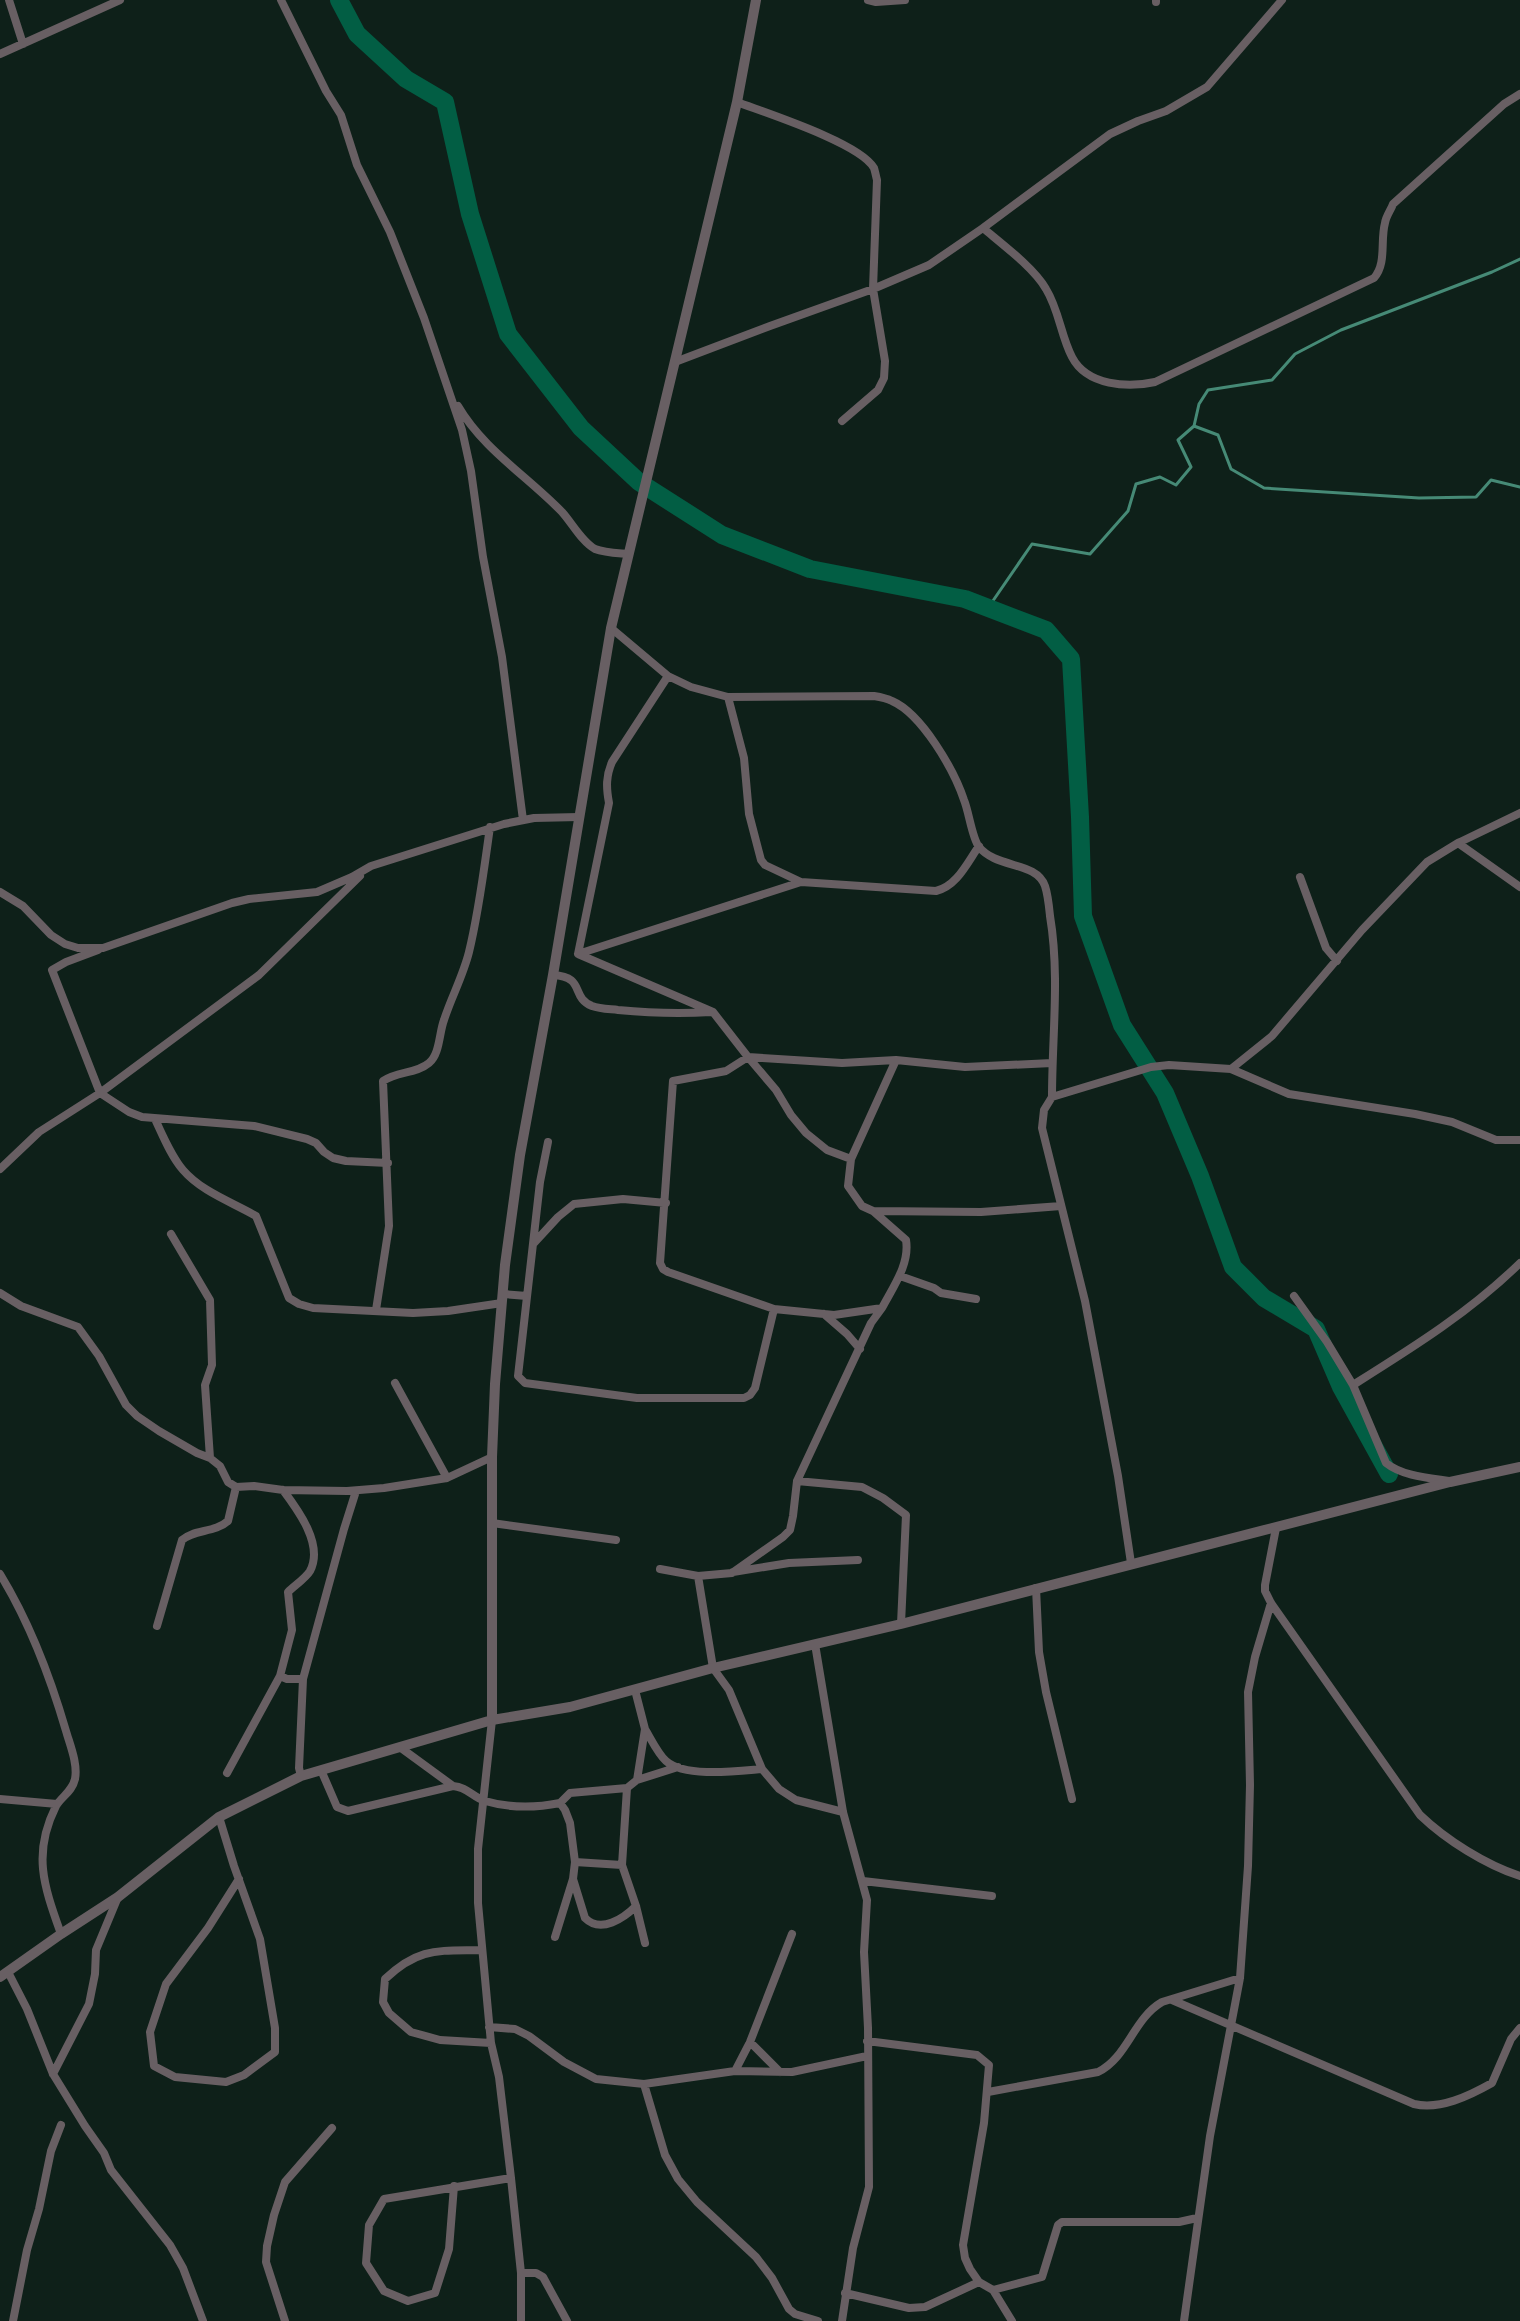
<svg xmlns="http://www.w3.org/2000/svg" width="1520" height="2321" font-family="'Titillium Web',sans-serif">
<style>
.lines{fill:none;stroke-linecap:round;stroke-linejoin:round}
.stream{stroke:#468a76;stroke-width:3}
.river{stroke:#025e44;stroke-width:18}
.minor{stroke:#685f63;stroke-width:8}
.tertiary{stroke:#685f63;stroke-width:10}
</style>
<rect width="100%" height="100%" fill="#0e2019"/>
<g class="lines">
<path class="stream" d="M 1194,426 L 1199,404 L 1208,390 L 1272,380 L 1295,354 L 1341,330 L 1492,272 L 1520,259
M 988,608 L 1032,544 L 1090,554 L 1128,511 L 1136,484 L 1160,477 L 1176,485 L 1191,467 L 1178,440 L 1194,426 L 1218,435 L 1231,469 L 1264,488 L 1419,498 L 1476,497 L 1491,480 L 1520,487"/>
<path class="river" d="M 339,0 L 357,34 L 406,79 L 445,102 L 470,214 L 508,334 L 581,428 L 639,482 L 722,535 L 810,569 L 965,599 L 1046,630 L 1071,659 L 1080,817 L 1083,916 L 1122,1025 L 1165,1093 L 1200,1176 L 1233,1267 L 1264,1298 L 1316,1329 L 1341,1387 L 1389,1474"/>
<path class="minor" d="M 9,0 L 23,44
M 281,0 L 326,91 L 341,115 L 357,165 L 390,232 L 424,318 L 462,430 L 471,471 L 483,557 L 502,657 L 523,820
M 868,0 L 876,2 L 905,0
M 1156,2 L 1156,0
M 0,54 L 120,0
M 737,102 C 766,113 860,143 874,168 C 875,171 876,176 877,180 L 873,289 L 885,361 L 884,378 L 878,390 L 842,421
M 983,228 L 1110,134 L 1138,121 L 1166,111 L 1207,87 L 1282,0
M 675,362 L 770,326 L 873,289 L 929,265 L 983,228 C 1002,244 1034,268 1046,289 C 1059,310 1061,336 1072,357 C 1087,386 1128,388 1155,382 L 1374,278 C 1387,263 1380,241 1385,223 C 1386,216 1391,210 1393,204 L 1504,104 L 1520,94
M 458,406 C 483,449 527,476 562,512 C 572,523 582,542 595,549 C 605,553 618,553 629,554
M 611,628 L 668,676 L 691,687 L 728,697 L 874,696 C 880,697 886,698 892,701 C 922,714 954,770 964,800 C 969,812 972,838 979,847 C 997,869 1036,861 1045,886 C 1048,895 1049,906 1050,916 C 1060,976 1052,1036 1052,1097 L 1044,1110 L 1042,1128 L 1085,1301 L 1118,1476 L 1131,1563
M 668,676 L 612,762 C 606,776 606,787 609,803 L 578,954 L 713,1012 L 748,1057 L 726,1071 L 673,1081 L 660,1263 L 663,1269 L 668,1272 L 774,1309 L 834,1315 L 882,1308 C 893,1287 910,1264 906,1240 L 873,1211
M 728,697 L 744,758 L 749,814 L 761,860 L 765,865 L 801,882 L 936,891 C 957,886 967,863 979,846
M 1458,843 L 1520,887
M 1300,877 L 1326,948 L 1337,961
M 0,892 L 23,906 L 51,935 L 65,944 L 78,948 L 103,948 L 232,903 L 249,899 L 317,892 L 352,877 L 371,866 L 504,824 L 534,818 L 579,817
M 98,950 L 66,962 L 52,970 L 100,1093 L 129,1112 L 142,1117 L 254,1126 L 307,1139 L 316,1143 L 324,1152 L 333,1158 L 346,1161 L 388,1163
M 578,954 L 801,882
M 553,975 C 586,977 570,997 592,1006 C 600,1009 610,1009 618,1010 C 649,1013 680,1014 711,1012
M 1052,1063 L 965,1067 L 896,1060 L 851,1159 L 848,1186 L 862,1206 L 873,1211 L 981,1212 L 1061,1206
M 1231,1069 L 1272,1036 L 1362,930 L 1427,862 L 1458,843 L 1520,813
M 1052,1097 L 1151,1067 L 1169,1065 L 1231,1069 L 1289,1094 L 1415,1114 L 1452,1122 L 1496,1140 L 1520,1140
M 155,1119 C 163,1136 171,1156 183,1170 C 202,1192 232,1202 256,1216 L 289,1298 L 299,1304 L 313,1308 L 413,1313 L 448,1311 L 502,1303
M 548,1142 L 540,1182 L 518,1376 L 525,1383 L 637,1398 L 744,1398 L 750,1395 L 755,1388 L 774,1309
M 851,1159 L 827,1150 L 806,1133 L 791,1115 L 776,1090 L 748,1057 L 842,1063 L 896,1060
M 0,1169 L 39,1132 L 100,1093 L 259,975 L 360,876
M 171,1234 L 210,1300 L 212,1365 L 205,1385 L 210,1458
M 534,1243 L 558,1217 L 574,1204 L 623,1199 L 666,1203
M 900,1276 L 934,1288 L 941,1293 L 976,1299
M 0,1293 L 21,1306 L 78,1327 L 99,1356 L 126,1405 L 137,1416 L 159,1431 L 197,1453 L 210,1458 L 220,1466 L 228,1482 L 236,1487 L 254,1486 L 283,1490 L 347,1491 L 384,1488 L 447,1478 L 492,1457
M 503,1294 L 527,1296
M 1294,1296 L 1327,1342 L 1353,1385
M 376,1310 L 389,1226 L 383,1081 C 397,1071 416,1074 429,1063 C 440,1054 439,1033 444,1020 C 451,998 463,976 469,952 C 479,911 484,869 490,827
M 824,1314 L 847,1334 L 860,1349
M 395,1383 L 447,1478
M 797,1481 L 862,1487 L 883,1498 L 906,1515 L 901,1624
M 1449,1481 C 1429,1478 1402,1476 1386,1463 L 1353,1385 C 1412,1348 1470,1312 1520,1263
M 283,1490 C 298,1510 324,1545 310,1571 C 306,1578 294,1586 288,1592 L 292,1630 L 280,1676 L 287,1679 L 303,1679 L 299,1768 L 301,1776
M 492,1523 L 616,1540
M 1276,1528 L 1265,1585 L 1265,1591 L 1271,1603 L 1420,1815 C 1446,1840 1486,1865 1520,1876
M 660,1569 L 698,1576 L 713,1668 L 729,1690 L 762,1769 L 779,1789 L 796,1800 L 843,1812
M 733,1572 L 789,1563 L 858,1560
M 0,1574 C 30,1623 50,1676 66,1731 C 70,1745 78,1764 75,1779 C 72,1792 62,1796 56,1806 C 32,1854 44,1886 61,1934
M 698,1576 L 732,1573 L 783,1537 L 790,1530 L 793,1516 L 797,1481 L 871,1323 L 882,1308
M 1036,1588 L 1039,1652 L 1046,1692 L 1072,1799
M 157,1626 L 182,1540 C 194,1529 215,1533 228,1521 L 236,1487
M 815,1644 L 843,1812 L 867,1900 L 864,1952 L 868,2028 L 869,2187 L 853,2248 L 842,2321
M 303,1679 L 344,1529 L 356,1491
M 635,1690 L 645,1729 L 637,1780
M 492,1720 L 478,1849 L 478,1903 L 491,2043 L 499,2077 L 511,2178 L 521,2273 L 521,2321
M 645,1729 C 651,1739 658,1754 666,1761 C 685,1778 738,1771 762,1769
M 401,1748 L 453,1786
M 321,1770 L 337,1807 L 348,1811 L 453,1786 C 467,1787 473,1797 485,1801 C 509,1808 535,1808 560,1803 L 565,1810 L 570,1823 L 575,1862 L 573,1879 L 555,1937
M 227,1773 L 280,1676
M 627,1788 L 622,1865 L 636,1906 L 645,1943
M 0,1799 L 57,1804
M 560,1803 L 570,1793 L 627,1788 L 637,1780 L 678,1767
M 219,1817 L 234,1866 L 260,1939 L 275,2028 L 275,2052 L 244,2075 L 226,2082 L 175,2077 L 154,2066 L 150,2032 L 166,1984 L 208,1928 L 239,1879
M 575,1862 L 622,1865
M 573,1879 L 585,1918 C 601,1934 624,1918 636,1906
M 863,1881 L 992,1896
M 481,1950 C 438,1951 419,1947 385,1979 L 383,2002 L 389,2013 L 411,2032 L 440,2040 L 491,2043
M 8,1972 L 27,2009 L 53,2074 L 85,2126 L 104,2153 L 111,2170 L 170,2245 L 183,2268 L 203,2321
M 1172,2000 L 1414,2104 C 1440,2110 1469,2096 1492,2083 L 1511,2039 L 1520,2028
M 489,2027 L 515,2029 L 529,2036 L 564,2062 L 596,2079 L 644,2084 L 665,2155 L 678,2179 L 697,2202 L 756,2257 L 772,2278 L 789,2309 L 795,2314 L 818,2321
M 867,2041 L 977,2055 L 989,2065 L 984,2123 L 963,2245 L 965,2258 L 970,2269 L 979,2282 L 993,2290 L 1012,2321
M 750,2042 L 780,2072
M 735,2071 L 750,2042 L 792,1934
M 53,2074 L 89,2004 L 95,1974 L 96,1950 L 118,1897
M 644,2084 L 735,2071 L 792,2072 L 867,2056
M 988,2092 L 1098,2072 C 1128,2057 1133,2019 1162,2002 L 1240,1978
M 454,2186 L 449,2249 L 435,2293 L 408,2301 L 384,2291 L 366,2263 L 369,2225 L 384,2199 L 511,2178
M 521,2273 L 536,2273 L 543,2277 L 567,2321
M 993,2290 L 1042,2277 L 1058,2225 L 1062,2222 L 1179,2222 L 1197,2218
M 845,2293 L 909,2308 L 925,2307 L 979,2282
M 13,2321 L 27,2250 L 39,2209 L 51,2151 L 61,2125
M 285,2321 L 266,2262 L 267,2246 L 274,2215 L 285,2182 L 332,2128
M 1184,2321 L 1210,2136 L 1240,1978 L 1248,1866 L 1250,1785 L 1248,1692 L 1255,1657 L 1271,1603"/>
<path class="tertiary" d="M 492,1720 L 492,1457 L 495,1384 L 505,1265 L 520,1155 L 553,975 L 611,628 L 737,102 L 756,0
M 0,1977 L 61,1934 L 118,1897 L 219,1817 L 301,1776 L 492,1720 L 570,1707 L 713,1668 L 901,1624 L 1450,1482 L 1520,1467"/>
</g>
</svg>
